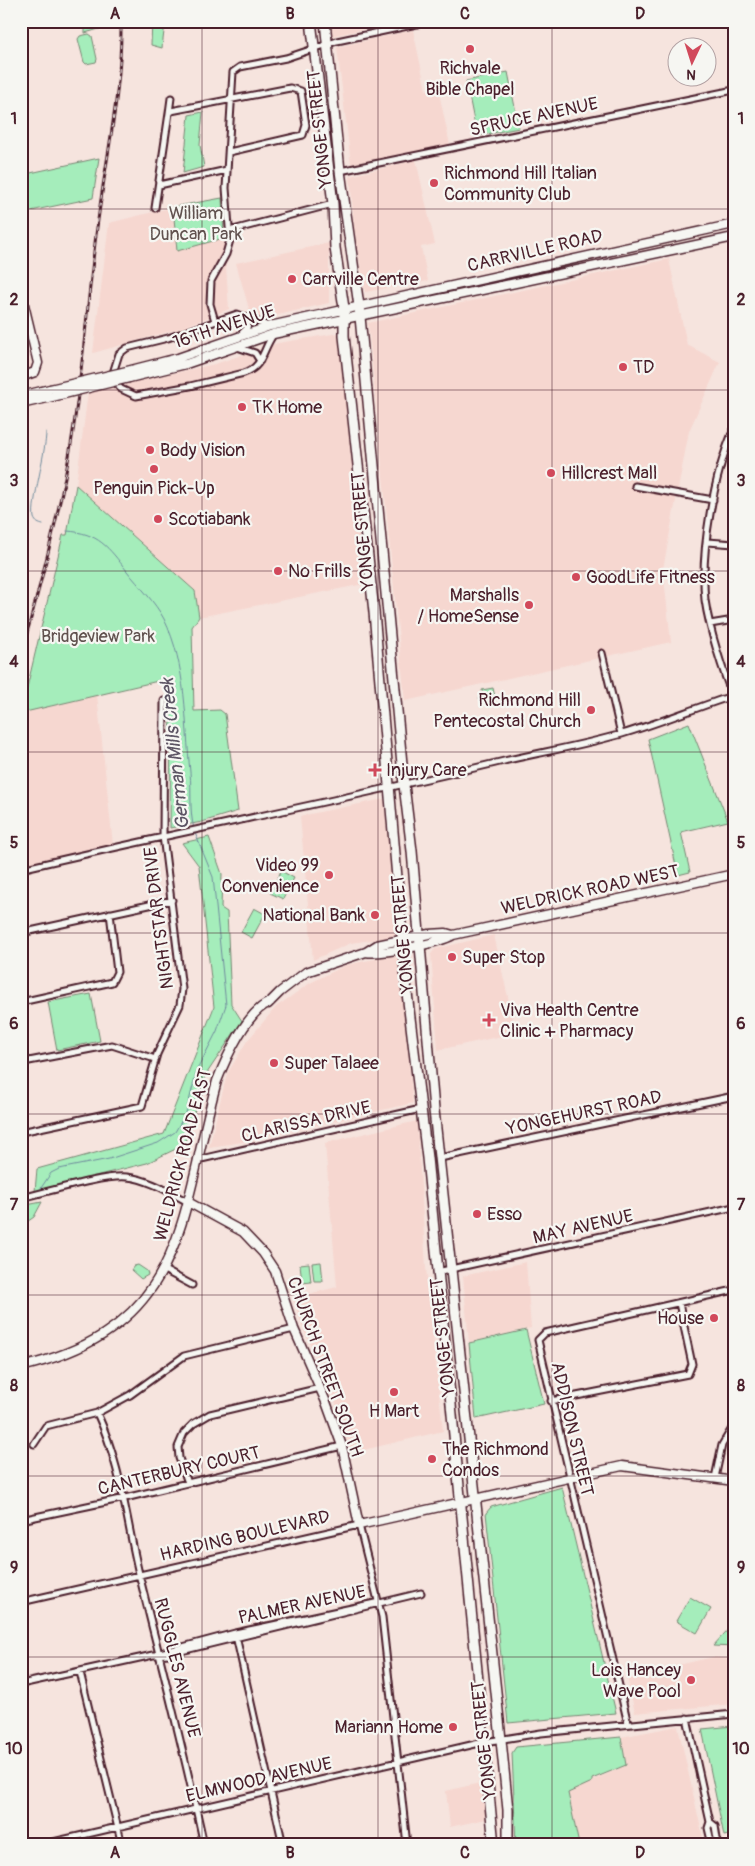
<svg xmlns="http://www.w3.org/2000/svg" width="755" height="1866" font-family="Pangolin,sans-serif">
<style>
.built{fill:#f6d7d0}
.green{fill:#a5edbb;stroke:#788673}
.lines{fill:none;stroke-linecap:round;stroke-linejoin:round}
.stream{stroke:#708c9d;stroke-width:1}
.street-casing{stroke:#4a1f2b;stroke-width:9}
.secondary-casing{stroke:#4a1f2b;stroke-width:11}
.primary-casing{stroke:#4a1f2b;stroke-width:12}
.street{stroke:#f6f6f2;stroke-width:5}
.secondary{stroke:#f6f6f2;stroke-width:8}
.primary{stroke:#f6f6f2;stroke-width:9}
.rail-casing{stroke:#4a1f2b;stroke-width:3}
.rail{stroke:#f6f6f2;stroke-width:1;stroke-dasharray:4;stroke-linecap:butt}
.secondary-bridge-casing{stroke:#4a1f2b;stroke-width:11;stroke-linecap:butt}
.secondary-bridge{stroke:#f6f6f2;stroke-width:8}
.grid{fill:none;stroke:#4a1f2b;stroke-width:1;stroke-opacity:0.55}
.poi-dot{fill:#d1495b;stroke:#f6f6f2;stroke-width:2}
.labels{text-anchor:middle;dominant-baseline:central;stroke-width:4.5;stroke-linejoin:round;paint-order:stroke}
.poi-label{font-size:18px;fill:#4a1f2b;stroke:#f6f6f2;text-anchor:start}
.street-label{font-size:18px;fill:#4a1f2b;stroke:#f6f6f2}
.park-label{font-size:18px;fill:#61524f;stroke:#f6f6f2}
.water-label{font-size:19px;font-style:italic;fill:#5d5564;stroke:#f6f6f2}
.neatline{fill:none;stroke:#4a1f2b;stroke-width:2}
.grid-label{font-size:16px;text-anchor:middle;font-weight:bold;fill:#4a1f2b}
</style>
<rect width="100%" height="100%" fill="#f6e4de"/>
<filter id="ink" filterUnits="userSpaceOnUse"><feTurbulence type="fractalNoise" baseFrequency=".02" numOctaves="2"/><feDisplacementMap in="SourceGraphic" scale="10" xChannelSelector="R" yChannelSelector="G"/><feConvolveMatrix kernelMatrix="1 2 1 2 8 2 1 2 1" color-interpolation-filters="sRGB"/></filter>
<g filter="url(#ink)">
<path class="built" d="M 330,21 L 363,21 L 365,29 L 332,36 Z
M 413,30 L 426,90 L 438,88 L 450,145 L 351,164 L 337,47 Z
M 416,160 L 435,244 L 421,247 L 428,281 L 365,292 L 354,227 L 350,176 Z
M 173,207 L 177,250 L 224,238 L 229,309 L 182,328 L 93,353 L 109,223 Z
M 329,243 L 329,303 L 265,318 L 251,316 L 236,263 Z
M 669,259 L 687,345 L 720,362 L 689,431 L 663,569 L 671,642 L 405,701 L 368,323 Z
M 21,325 L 32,369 L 21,370 Z
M 339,333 L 364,584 L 199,617 L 195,591 L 76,485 L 88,392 L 215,364 L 278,343 Z
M 97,695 L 113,845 L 21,868 L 21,713 Z
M 384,799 L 398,936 L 351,943 L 313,960 L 300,816 Z
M 494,935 L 516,1033 L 438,1050 L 431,954 L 435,949 Z
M 399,954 L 413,1103 L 237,1143 L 209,1147 L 227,1074 L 247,1041 L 276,1007 L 310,983 L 346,965 Z
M 417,1121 L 426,1268 L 443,1431 L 351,1453 L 331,1387 L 305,1333 L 293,1298 L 337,1287 L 325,1143 Z
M 526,1262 L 531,1328 L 469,1343 L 463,1276 Z
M 713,1657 L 734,1659 L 734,1704 L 635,1713 L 627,1677 Z
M 678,1726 L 703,1838 L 678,1845 L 579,1845 L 568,1792 L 626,1765 L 621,1737 Z
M 484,1782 L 486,1819 L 450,1827 L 446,1791 Z"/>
<path class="green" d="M 85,21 L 106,21 L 106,27 L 85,33 Z
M 152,21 L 165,23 L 162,48 L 151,45 Z
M 89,34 L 92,36 L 97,59 L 96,62 L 86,64 L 84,62 L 78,39 L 80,36 Z
M 508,72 L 519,128 L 477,136 L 466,81 Z
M 203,112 L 200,145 L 204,167 L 183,173 L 189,115 Z
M 99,158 L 93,198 L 21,213 L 21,175 Z
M 222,198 L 224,238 L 177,251 L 173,207 Z
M 76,485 L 195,591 L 199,617 L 192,627 L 194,711 L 220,710 L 225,714 L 238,811 L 202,822 L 170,828 L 171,678 L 21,713 L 63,535 L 67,535 Z
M 493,688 L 495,697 L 480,700 L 479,698 L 483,697 L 482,690 Z
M 689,723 L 728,821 L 681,832 L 690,872 L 678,875 L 648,739 Z
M 209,837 L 222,874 L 221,908 L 227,912 L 231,1004 L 242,1021 L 205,1076 L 184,1145 L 147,1163 L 35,1191 L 37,1169 L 164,1134 L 214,1007 L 199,866 L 182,843 Z
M 281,871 L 294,878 L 283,899 L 270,893 Z
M 254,908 L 265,914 L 252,938 L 241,932 Z
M 91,994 L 100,1041 L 57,1050 L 48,1002 Z
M 42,1202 L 34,1217 L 21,1226 L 21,1206 Z
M 321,1262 L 323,1281 L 314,1281 L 312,1263 Z
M 309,1263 L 311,1282 L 302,1283 L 300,1264 Z
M 138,1265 L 147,1271 L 148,1275 L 141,1279 L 131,1270 L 134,1266 Z
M 526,1330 L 544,1404 L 476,1419 L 469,1343 Z
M 562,1487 L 616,1713 L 508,1723 L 486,1513 L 491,1507 Z
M 690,1597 L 711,1609 L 697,1633 L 676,1621 Z
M 734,1623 L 734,1647 L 713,1646 Z
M 734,1726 L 734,1834 L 724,1836 L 702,1729 Z
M 621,1737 L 626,1765 L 592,1779 L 592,1782 L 568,1793 L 579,1845 L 516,1845 L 512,1753 L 516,1747 Z"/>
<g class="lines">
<path class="stream" d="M 43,525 C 39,524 36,523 34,518 C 31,503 46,453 46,432
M 67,531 C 99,533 108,547 127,571 C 139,586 155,602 164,619 C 187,665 185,723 190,772 C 192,792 189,810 194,829
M 41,1188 L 51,1173 L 59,1169 L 109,1159 L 158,1143 L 175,1132 L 186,1113 L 197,1070 L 217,1031 L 226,1005 L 213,877 L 195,833
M 21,1209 L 29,1202"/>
<g class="street-casing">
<path id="street" d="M 169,113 L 171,98
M 340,171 L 734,90
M 159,185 L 227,170
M 155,208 L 169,113 L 171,111 L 290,88 L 301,91 L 306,125 L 303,135 L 229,152
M 229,231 L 333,204
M 215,321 L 210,304 L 211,281 L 226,254 L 230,240 L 226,188 L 233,72 L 240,67 L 286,58 L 337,41 L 431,21
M 269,326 L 237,314 L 168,338 L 127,348 L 119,354 L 113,373 L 116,384 L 121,389 L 136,396 L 190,386 L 244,373 C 263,367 262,351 273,335
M 239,336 L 247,328 L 249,320
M 237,347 L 255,353 L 260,361
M 734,429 C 714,473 700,552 705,600 C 709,628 723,673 734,699
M 635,486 L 713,500
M 708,542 L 734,544
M 710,624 L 734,620
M 602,653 L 621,734
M 21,869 C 182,831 343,800 504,761 C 543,752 583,745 622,734 C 659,723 695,708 732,696
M 21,933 L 172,900
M 21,1002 L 112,982 L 117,972 L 110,913
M 21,1060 L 29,1061 L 112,1045 L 155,1059
M 21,1132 L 142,1106 L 157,1054 L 180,1005 L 182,989 L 163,836 L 164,701
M 440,1158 L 734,1096
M 197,1160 L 421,1109
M 21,1198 C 48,1192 102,1175 127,1177 C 148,1179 169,1192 188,1202
M 164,1270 L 192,1285
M 437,1272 L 734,1207
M 551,1401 L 688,1374 L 692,1364 L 679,1303
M 97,1413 C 122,1467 126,1521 140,1578 C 162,1667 185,1755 204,1845
M 34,1444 L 46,1426 L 97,1413 L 130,1395 L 184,1356 L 294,1329
M 715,1478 L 722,1445 L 734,1425
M 188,1483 L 179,1458 L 178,1447 L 184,1433 L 193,1424 L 210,1414 L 320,1388
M 21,1520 L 125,1498 L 342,1446
M 21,1602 L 359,1525 L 382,1617 L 407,1845
M 236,1636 L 283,1845
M 160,1653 L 235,1633 L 375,1603
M 80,1672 L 122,1845
M 21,1684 L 153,1655 L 169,1654 L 421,1593
M 687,1718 L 710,1822 L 715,1826 L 718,1845
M 628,1724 L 538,1340 L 545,1333 L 734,1290
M 710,1822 L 708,1828 L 712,1845
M 40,1845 L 484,1742 L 541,1733 L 734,1714"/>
</g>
<g class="secondary-casing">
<path id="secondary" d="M 21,292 L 38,363 L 35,372 L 21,377
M 127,371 L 178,358 L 270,326 L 734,224
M 129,378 L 186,364 L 273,334 L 734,237
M 21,396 L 50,389
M 21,404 L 52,397
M 366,952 C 380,955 440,943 453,935 L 734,874
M 268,1004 L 280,992 L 306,972 L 366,952 L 377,945 L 429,934 L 446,933 L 453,935
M 188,1202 L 243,1232 L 263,1253 L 275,1271 L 294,1329 L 326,1402 L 342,1446 L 359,1525 L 622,1466 L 734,1481
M 21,1367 C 188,1328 179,1217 217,1081 C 226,1058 247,1011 270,1002"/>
</g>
<g class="primary-casing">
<path id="primary" d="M 311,21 L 333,204 L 335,248 L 344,308 L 344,336 L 374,612 L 407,993 L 427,1158 L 494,1845
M 325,21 L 340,171 L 359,306 L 404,785 L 412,851 L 434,1110 L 499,1720 L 508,1810 L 508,1845"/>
</g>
<use href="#street" class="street"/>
<use href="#secondary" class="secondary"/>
<use href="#primary" class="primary"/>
<g class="rail-casing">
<path id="rail" d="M 21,655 C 39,589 57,523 69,456 C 83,378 87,298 98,220 C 107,153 122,89 121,21"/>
</g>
<use href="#rail" class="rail"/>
<g class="secondary-bridge-casing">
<path id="secondary-bridge" d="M 50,389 L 127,371
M 52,397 L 129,378"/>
</g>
<use href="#secondary-bridge" class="secondary-bridge"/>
</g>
</g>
<path class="grid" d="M 202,21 L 202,1845M 378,21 L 378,1845M 552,21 L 552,1845M 21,209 L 734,209M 21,390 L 734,390M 21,571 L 734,571M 21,752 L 734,752M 21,933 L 734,933M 21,1114 L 734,1114M 21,1295 L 734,1295M 21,1476 L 734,1476M 21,1657 L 734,1657"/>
<g class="poi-dot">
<circle cx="470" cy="49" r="5"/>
<circle cx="434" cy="183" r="5"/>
<circle cx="292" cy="279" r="5"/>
<circle cx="623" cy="367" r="5"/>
<circle cx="242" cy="407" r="5"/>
<circle cx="150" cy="450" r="5"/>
<circle cx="154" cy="469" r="5"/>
<circle cx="551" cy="473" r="5"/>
<circle cx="158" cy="519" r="5"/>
<circle cx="278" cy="571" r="5"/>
<circle cx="576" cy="577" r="5"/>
<circle cx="529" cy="605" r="5"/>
<circle cx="591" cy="710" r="5"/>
<path d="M372.5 762.5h5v5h5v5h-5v5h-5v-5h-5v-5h5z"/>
<circle cx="329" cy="875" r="5"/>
<circle cx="375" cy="915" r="5"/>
<circle cx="452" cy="957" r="5"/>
<path d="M486.5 1012.5h5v5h5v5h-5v5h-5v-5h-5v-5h5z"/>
<circle cx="274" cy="1063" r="5"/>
<circle cx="477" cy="1214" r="5"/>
<circle cx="714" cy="1318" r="5"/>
<circle cx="394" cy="1392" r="5"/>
<circle cx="432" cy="1459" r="5"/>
<circle cx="691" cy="1680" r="5"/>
<circle cx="453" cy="1727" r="5"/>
</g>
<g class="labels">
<g class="poi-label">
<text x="470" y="68" text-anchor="middle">Richvale<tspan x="470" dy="21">Bible Chapel</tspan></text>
<text x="444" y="173">Richmond Hill Italian<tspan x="444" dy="21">Community Club</tspan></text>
<text x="302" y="279">Carrville Centre</text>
<text x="633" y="367">TD</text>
<text x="252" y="407">TK Home</text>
<text x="160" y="450">Body Vision</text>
<text x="561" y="473">Hillcrest Mall</text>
<text x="154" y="488" text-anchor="middle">Penguin Pick-Up</text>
<text x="168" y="519">Scotiabank</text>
<text x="288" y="571">No Frills</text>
<text x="586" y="577">GoodLife Fitness</text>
<text x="519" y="595" text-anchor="end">Marshalls<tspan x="519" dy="21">/ HomeSense</tspan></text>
<text x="581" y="700" text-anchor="end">Richmond Hill<tspan x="581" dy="21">Pentecostal Church</tspan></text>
<text x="386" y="770">Injury Care</text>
<text x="319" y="865" text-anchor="end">Video 99<tspan x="319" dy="21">Convenience</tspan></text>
<text x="365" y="915" text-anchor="end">National Bank</text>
<text x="462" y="957">Super Stop</text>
<text x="500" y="1010">Viva Health Centre<tspan x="500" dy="21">Clinic + Pharmacy</tspan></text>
<text x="284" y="1063">Super Talaee</text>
<text x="487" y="1214">Esso</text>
<text x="704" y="1318" text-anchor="end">House</text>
<text x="394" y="1411" text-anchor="middle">H Mart</text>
<text x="442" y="1449">The Richmond<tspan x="442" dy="21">Condos</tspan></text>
<text x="681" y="1670" text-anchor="end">Lois Hancey<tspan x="681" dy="21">Wave Pool</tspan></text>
<text x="443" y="1727" text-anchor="end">Mariann Home</text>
</g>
<g class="street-label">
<text transform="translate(534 117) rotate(-12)">SPRUCE AVENUE</text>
<text transform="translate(320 129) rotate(-96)">YONGE STREET</text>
<text transform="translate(535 251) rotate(-13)">CARRVILLE ROAD</text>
<text transform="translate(224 327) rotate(-18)">16TH AVENUE</text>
<text transform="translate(363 531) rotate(-95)">YONGE STREET</text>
<text transform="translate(590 890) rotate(-12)">WELDRICK ROAD WEST</text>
<text transform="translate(159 918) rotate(-97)">NIGHTSTAR DRIVE</text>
<text transform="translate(403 934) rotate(-95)">YONGE STREET</text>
<text transform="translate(584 1113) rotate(-12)">YONGEHURST ROAD</text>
<text transform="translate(306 1122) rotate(-13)">CLARISSA DRIVE</text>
<text transform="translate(183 1155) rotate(-75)">WELDRICK ROAD EAST</text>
<text transform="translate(583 1227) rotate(-13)">MAY AVENUE</text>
<text transform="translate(443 1337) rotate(-96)">YONGE STREET</text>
<text transform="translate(325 1367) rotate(70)">CHURCH STREET SOUTH</text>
<text transform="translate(572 1429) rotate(77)">ADDISON STREET</text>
<text transform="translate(179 1471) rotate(-13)">CANTERBURY COURT</text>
<text transform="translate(245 1536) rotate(-13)">HARDING BOULEVARD</text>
<text transform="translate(302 1605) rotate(-12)">PALMER AVENUE</text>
<text transform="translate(177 1668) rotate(76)">RUGGLES AVENUE</text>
<text transform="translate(484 1740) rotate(-96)">YONGE STREET</text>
<text transform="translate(259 1780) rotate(-13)">ELMWOOD AVENUE</text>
</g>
<g class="park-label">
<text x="196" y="213">William<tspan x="196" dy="21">Duncan Park</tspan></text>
<text x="98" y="636">Bridgeview Park</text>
</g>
<g class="water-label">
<text transform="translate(175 754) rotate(-96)">German Mills Creek</text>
</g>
</g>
<rect width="755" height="1866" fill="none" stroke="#f6f6f2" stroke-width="55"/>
<g transform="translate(692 62) rotate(184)"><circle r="24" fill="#f6f6f2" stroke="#b1a0a2"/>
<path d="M0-4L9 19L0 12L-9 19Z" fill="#d1495b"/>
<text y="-8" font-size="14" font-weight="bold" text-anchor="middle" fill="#4a1f2b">N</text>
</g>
<rect x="28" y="28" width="700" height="1810" class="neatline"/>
<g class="grid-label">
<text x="115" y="19">A</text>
<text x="290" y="19">B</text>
<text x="465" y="19">C</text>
<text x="640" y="19">D</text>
<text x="14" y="124">1</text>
<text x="741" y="124">1</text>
<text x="14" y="305">2</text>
<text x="741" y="305">2</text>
<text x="14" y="486">3</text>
<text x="741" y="486">3</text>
<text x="14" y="667">4</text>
<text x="741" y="667">4</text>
<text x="14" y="848">5</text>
<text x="741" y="848">5</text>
<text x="14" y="1029">6</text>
<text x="741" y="1029">6</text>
<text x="14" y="1210">7</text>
<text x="741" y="1210">7</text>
<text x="14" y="1391">8</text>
<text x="741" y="1391">8</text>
<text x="14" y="1573">9</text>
<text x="741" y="1573">9</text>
<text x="14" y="1754">10</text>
<text x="741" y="1754">10</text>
<text x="115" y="1858">A</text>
<text x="290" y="1858">B</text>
<text x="465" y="1858">C</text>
<text x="640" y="1858">D</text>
</g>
</svg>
